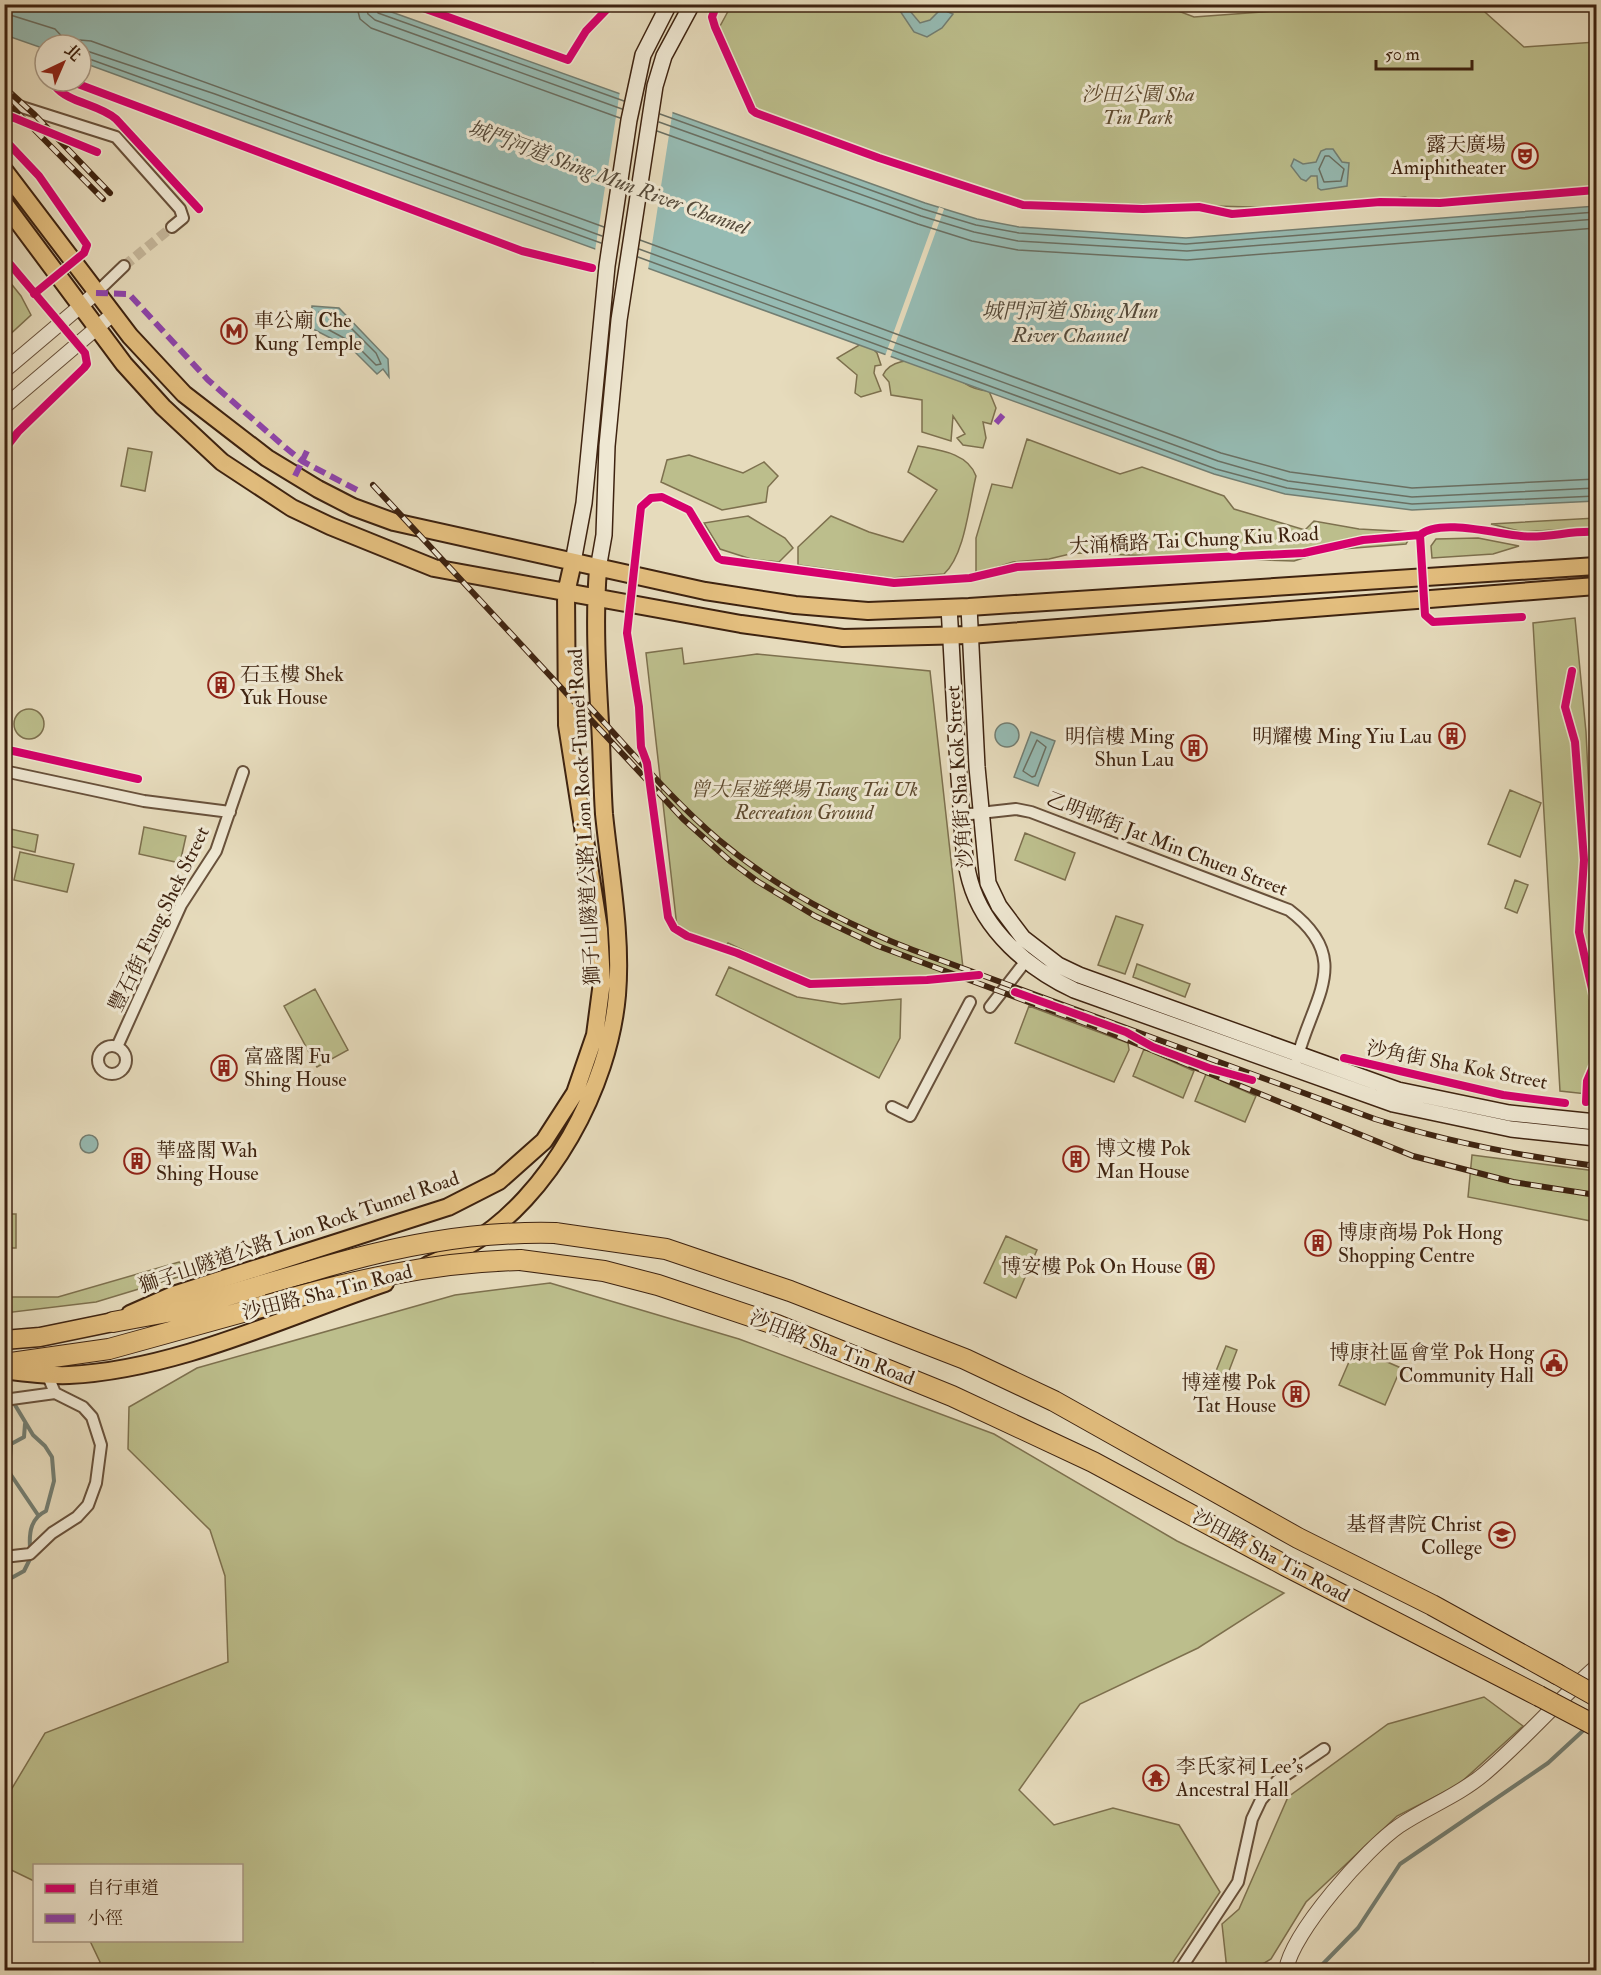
<svg xmlns="http://www.w3.org/2000/svg" width="1601" height="1975" font-family="'IM FELL Double Pica','Noto Serif TC',serif">
<style>
.green{fill:#bcbe8c;stroke:#7d704e;stroke-width:1.5}
.water{fill:#96bbb3;stroke:#737e72;stroke-width:1.5}
.pier{fill:#e6dbbc}
.lines{fill:none;stroke-linecap:round;stroke-linejoin:round}
.shore{stroke:#6a6f62;stroke-width:1.5}
.stream{stroke:#737e72;stroke-width:4}
.minor-tunnel{stroke:#c4b69a;stroke-width:10;stroke-dasharray:10 5;stroke-linecap:butt}
.minor-casing{stroke:#68513b;stroke-width:14}
.tertiary-casing{stroke:#68513b;stroke-width:16}
.secondary-casing{stroke:#3e2310;stroke-width:18}
.primary-casing{stroke:#3e2310;stroke-width:20}
.trunk-casing{stroke:#3e2310;stroke-width:21}
.motorway-casing{stroke:#3e2310;stroke-width:22}
.minor{stroke:#efe8d3;stroke-width:10}
.tertiary{stroke:#efe8d3;stroke-width:14}
.secondary{stroke:#efe8d3;stroke-width:15}
.primary{stroke:#e3be7e;stroke-width:16}
.trunk{stroke:#e3be7e;stroke-width:18}
.motorway{stroke:#e3be7e;stroke-width:20}
.rail-casing{stroke:#3e2310;stroke-width:6}
.rail{stroke:#efe8d3;stroke-width:4;stroke-dasharray:11;stroke-linecap:butt}
.motorway-bridge-casing{stroke:#3e2310;stroke-width:22;stroke-linecap:butt}
.motorway-bridge{stroke:#e3be7e;stroke-width:20}
.quiet{stroke:#8e44ad;stroke-width:6;stroke-dasharray:12 6;stroke-linecap:butt}
.cycleway-casing{stroke:#efe8d3;stroke-width:11}
.cycleway{stroke:#d6006c;stroke-width:8}
.labels{text-anchor:middle;dominant-baseline:central;stroke-width:6;stroke-linejoin:round;paint-order:stroke}
.park-label{font-size:20px;font-style:italic;fill:#5e4a2f;stroke:#efe8d3}
.poi-label{font-size:20px;fill:#3e2310;stroke:#efe8d3;text-anchor:end}
.street-label{font-size:20px;fill:#3e2310;stroke:#efe8d3}
.water-label{font-size:21px;font-style:italic;fill:#544939;stroke:#efe8d3}
</style>
<rect width="100%" height="100%" fill="#e6dbbc"/>
<filter id="stains"><feTurbulence type="fractalNoise" baseFrequency=".00333" numOctaves="4"/><feColorMatrix values="0 0 0 0 .2 0 0 0 0 .09 0 0 0 0 .02 0 0 0 .5 -.17"/></filter>
<radialGradient id="worn" r=".72"><stop offset=".6" stop-color="#630" stop-opacity="0"/><stop offset="1" stop-color="#630" stop-opacity=".3"/></radialGradient>
<path class="green" d="M 732,4 L 1160,4 L 1194,17 L 1357,5 L 1477,5 L 1524,47 L 1596,42 L 1596,188 L 1423,202 L 1405,197 L 1295,208 L 1013,201 L 757,110 L 719,28 Z
M 5,276 L 21,296 L 31,315 L 5,339 Z
M 861,344 L 869,345 L 877,353 L 881,365 L 875,366 L 874,373 L 881,391 L 861,397 L 855,393 L 857,375 L 837,358 Z
M 939,360 C 954,375 966,390 989,391 L 996,408 L 991,424 L 983,422 L 986,438 L 983,448 L 963,445 L 957,438 L 965,434 L 953,416 L 951,441 L 922,432 L 922,400 L 891,395 L 889,382 L 883,375 C 892,356 920,361 939,360 Z
M 1027,439 L 1120,474 L 1142,467 L 1224,496 L 1234,509 L 1305,530 L 1314,521 L 1359,529 L 1413,532 L 1406,544 L 1329,550 L 1294,561 L 1074,553 L 1049,559 L 1013,562 L 976,574 L 976,538 L 992,484 L 1012,488 Z
M 918,446 C 939,450 968,453 976,476 C 969,504 965,555 944,574 L 892,578 L 798,565 L 798,547 L 831,516 L 869,532 L 903,542 L 937,490 L 908,472 Z
M 128,448 L 152,452 L 145,491 L 121,486 Z
M 689,455 L 743,473 L 764,462 L 778,476 L 768,487 L 766,502 L 722,510 L 661,482 L 667,460 Z
M 748,516 L 785,538 L 793,548 L 779,562 L 751,559 L 720,549 L 704,523 Z
M 1596,518 L 1596,527 L 1523,532 L 1491,524 Z
M 1478,538 L 1519,546 L 1493,554 L 1432,558 L 1431,546 L 1436,539 Z
M 1575,618 L 1586,732 L 1596,934 L 1596,1095 L 1560,1091 L 1533,623 Z
M 682,648 L 684,664 L 757,654 L 930,671 L 964,977 C 921,981 873,991 830,984 C 794,979 761,958 728,943 L 725,947 L 677,927 L 646,653 Z
M14 724a15 15 0 1 1 30 0a15 15 0 1 1-30 0Z
M 1510,790 L 1541,803 L 1520,857 L 1488,844 Z
M 144,827 L 186,836 L 180,863 L 139,854 Z
M 6,828 L 38,835 L 35,852 L 5,845 Z
M 1025,833 L 1075,853 L 1065,880 L 1015,860 Z
M 20,852 L 74,864 L 67,892 L 14,880 Z
M 1515,880 L 1528,885 L 1517,913 L 1505,908 Z
M 1116,916 L 1143,925 L 1125,974 L 1098,965 Z
M 1137,964 L 1190,984 L 1185,997 L 1133,977 Z
M 729,967 L 797,997 L 842,1004 L 901,999 L 900,1038 L 879,1078 L 716,995 Z
M 315,989 L 348,1050 L 317,1067 L 284,1006 Z
M 1029,1006 L 1128,1043 L 1129,1050 L 1114,1082 L 1015,1043 Z
M 1144,1049 L 1194,1071 L 1183,1098 L 1133,1076 Z
M 1206,1074 L 1256,1096 L 1245,1122 L 1195,1101 Z
M 1472,1155 L 1596,1171 L 1596,1222 L 1468,1197 Z
M 5,1214 L 16,1214 L 16,1248 L 5,1248 Z
M 1006,1236 L 1037,1250 L 1016,1298 L 984,1283 Z
M 179,1262 L 198,1271 L 96,1302 L 5,1313 L 5,1297 L 58,1297 Z
M 550,1283 L 739,1339 L 994,1434 L 1177,1541 L 1284,1593 L 1198,1648 L 1080,1704 L 1019,1790 L 1054,1825 L 1113,1808 L 1179,1825 L 1220,1892 L 1168,1970 L 592,1970 L 593,1963 L 568,1970 L 95,1970 L 100,1962 L 90,1941 L 242,1940 L 242,1866 L 34,1866 L 34,1881 L 5,1867 L 5,1800 L 45,1733 L 228,1662 L 225,1576 L 210,1530 L 128,1449 L 129,1407 L 197,1368 L 455,1295 Z
M 1226,1346 L 1237,1350 L 1227,1376 L 1216,1371 Z
M 1355,1348 L 1401,1368 L 1385,1405 L 1339,1385 Z
M 1484,1697 L 1523,1726 L 1458,1785 L 1397,1816 L 1306,1902 L 1271,1959 L 1253,1970 L 1227,1970 L 1222,1924 L 1239,1909 L 1288,1797 L 1388,1724 Z"/>
<path class="water" d="M 5,5 L 372,5 L 925,203 L 977,219 L 1019,227 L 1186,238 L 1596,206 L 1596,501 L 1412,510 L 1285,494 L 1214,474 L 81,62 L 81,45 L 45,45 L 45,49 L 5,35 Z
M 896,5 L 905,5 L 920,23 L 930,20 L 941,9 L 953,14 L 942,28 L 927,37 L 914,32 Z
M 1326,149 L 1333,149 L 1342,162 L 1349,163 L 1347,186 L 1321,190 L 1318,188 L 1317,176 L 1311,176 L 1306,181 L 1301,179 L 1291,166 L 1294,159 L 1303,164 L 1316,162 L 1321,151 Z
M 312,306 L 339,308 L 388,359 L 389,377 L 383,369 L 377,374 L 352,349 L 311,328 Z
M995 735a12 12 0 1 1 24 0a12 12 0 1 1-24 0Z
M 1031,732 L 1055,741 L 1038,786 L 1014,777 Z
M80 1144a9 9 0 1 1 18 0a9 9 0 1 1-18 0Z"/>
<path class="pier" d="M 620,91 L 673,109 L 648,270 L 595,251 Z
M 939,207 L 944,209 L 890,358 L 885,356 Z"/>
<g class="lines">
<path class="shore" d="M 356,4 L 360,19 L 371,28 L 620,118
M 365,4 L 368,14 L 375,20 L 622,109
M 373,4 L 378,13 L 624,101
M 4,13 L 55,29 L 68,43 L 80,40 L 91,41 L 604,227
M 81,49 L 215,94 L 602,236
M 81,56 L 601,243
M 660,114 L 923,209 L 976,225 L 1019,233 L 1186,244 L 1596,212
M 659,122 L 921,216 L 974,232 L 1018,241 L 1187,251 L 1596,219
M 657,131 L 918,224 L 972,241 L 1018,250 L 1187,260 L 1596,228
M 1325,156 L 1329,156 L 1344,169 L 1341,181 L 1324,182 L 1319,169 Z
M 640,240 L 1221,453 L 1290,472 L 1412,488 L 1596,479
M 639,249 L 1218,461 L 1288,481 L 1412,497 L 1596,488
M 638,257 L 1216,469 L 1287,488 L 1412,504 L 1596,496
M 319,312 L 337,314 L 376,353 L 381,364 L 376,365 L 355,344 L 318,324 Z
M 1037,740 L 1046,747 L 1035,776 L 1032,777 L 1023,771 Z"/>
<path class="stream" d="M 15,1405 L 33,1435 L 45,1446 L 52,1457 L 54,1481 L 46,1511 C 31,1518 29,1532 30,1547
M 25,1424 L 24,1437 L 11,1444 L 9,1472 L 38,1515
M 4,1582 L 24,1571 L 31,1557
M 1317,1970 L 1358,1928 L 1400,1864 L 1548,1763 L 1587,1727"/>
<path class="minor-tunnel" d="M 124,266 L 172,227"/>
<g class="minor-casing">
<path id="minor" d="M 4,107 L 9,103 L 116,137 L 180,209 L 183,218 L 172,227
M 96,293 L 124,266
M 4,771 L 144,801 L 230,812
M 962,815 L 1016,809 L 1031,812 L 1289,910 C 1354,959 1313,997 1297,1059
M 990,1007 L 1025,962
M98 1060a14 14 0 1 1 28 0a14 14 0 1 1-28 0Z
M 117,1047 L 181,905 L 216,851 L 243,772
M 892,1107 L 910,1116 L 970,1002
M 4,1400 L 55,1393
M 4,1557 L 30,1554 L 52,1533 L 77,1517 L 88,1505 L 96,1483 L 101,1445 L 92,1417 L 83,1407 L 55,1393 L 48,1376
M 1180,1970 L 1238,1882 L 1252,1819 L 1261,1800 L 1277,1781 L 1324,1749"/>
</g>
<g class="tertiary-casing">
<path id="tertiary" d="M 4,371 L 96,293
M 4,407 L 113,314
M 1286,1970 C 1292,1932 1367,1848 1399,1826 C 1427,1807 1458,1796 1484,1774 C 1524,1740 1557,1701 1596,1667"/>
</g>
<g class="secondary-casing">
<path id="secondary" d="M 573,562 L 584,503 L 607,266 L 629,120 L 643,55 L 669,4
M 598,569 L 604,535 L 607,446 L 619,320 L 655,86 L 664,56 L 692,4
M 969,607 L 977,767 L 988,883 L 999,906 L 1023,938 L 1058,965 L 1079,975 L 1398,1090 L 1509,1113 L 1596,1122
M 949,608 C 953,669 955,730 960,790 C 962,819 962,853 970,881 C 984,931 1028,968 1074,990 L 1393,1104 L 1511,1129 L 1596,1138"/>
</g>
<g class="primary-casing">
<path id="primary" d="M 4,170 L 130,336 L 184,394 L 267,458 L 318,489 L 353,507 L 394,522 L 705,591 L 795,605 L 868,611 L 969,607 L 1596,566
M 4,203 L 124,364 L 163,407 L 222,462 L 292,508 L 330,526 L 434,568 L 741,624 L 843,638 L 970,635 L 1596,586
M 428,1265 C 442,1259 456,1253 469,1245 C 550,1197 609,1087 617,995 C 622,936 610,873 604,814 C 602,784 602,753 600,723 C 597,671 594,620 598,569
M 130,1314 L 173,1295 L 448,1207 L 499,1181 L 544,1141 L 575,1093 L 595,1035 L 602,982 L 599,929 L 567,725 L 566,593 L 573,562
M 4,1370 C 26,1373 47,1376 69,1375 C 175,1370 285,1317 385,1283"/>
</g>
<g class="trunk-casing">
<path id="trunk" d="M 4,1340 L 40,1337 L 113,1322"/>
</g>
<g class="motorway-casing">
<path id="motorway" d="M 555,1233 L 666,1249 L 790,1291 L 965,1359 L 1054,1401 L 1298,1538 L 1432,1605 L 1557,1674
M 520,1260 L 604,1271 L 658,1285 L 777,1325 L 952,1396 L 1093,1462 L 1286,1566 L 1539,1696
M 113,1322 L 178,1310 L 308,1272
M 4,1364 L 109,1349 L 268,1305"/>
</g>
<use href="#minor" class="minor"/>
<use href="#tertiary" class="tertiary"/>
<use href="#secondary" class="secondary"/>
<use href="#primary" class="primary"/>
<use href="#trunk" class="trunk"/>
<use href="#motorway" class="motorway"/>
<g class="rail-casing">
<path id="rail" d="M 4,87 L 35,115 L 110,193
M 4,99 L 103,199
M 373,485 L 683,819 L 730,861 L 757,881 L 815,916 L 878,946 L 1093,1026 L 1413,1156 L 1513,1182 L 1596,1195
M 588,705 C 631,751 671,799 719,840 C 776,888 843,923 913,950 L 1375,1119 C 1448,1142 1521,1156 1596,1166"/>
</g>
<use href="#rail" class="rail"/>
<g class="motorway-bridge-casing">
<path id="motorway-bridge" d="M 308,1272 C 390,1247 470,1231 555,1233
M 268,1305 C 351,1281 432,1262 520,1260
M 1557,1674 L 1596,1696
M 1539,1696 L 1596,1726"/>
</g>
<use href="#motorway-bridge" class="motorway-bridge"/>
<path class="quiet" d="M 96,293 L 129,294 L 208,380 L 286,448 L 302,461 L 357,490
M 996,423 L 1003,415
M 295,476 L 307,451
M 4,520 L 8,520"/>
<g class="cycleway-casing">
<path id="cycleway" d="M 412,4 L 568,60 L 586,31 L 612,4
M 717,4 L 712,17 L 715,27 L 752,110 L 756,113 L 879,158 L 1023,205 L 1143,209 L 1199,207 L 1232,214 L 1380,202 L 1440,203 L 1596,190
M 54,81 L 55,86 C 68,103 99,104 116,119 L 199,209
M 70,81 L 522,251 L 592,268
M 4,123 L 12,117 L 97,152
M 4,139 L 39,176 L 87,245 L 84,253 L 34,294
M 4,257 L 85,353 L 87,364 L 84,368 L 18,432 L 4,450
M 1420,535 L 1425,615 L 1433,622 L 1522,617
M 1420,535 C 1439,518 1497,534 1521,536 C 1546,539 1571,530 1596,532
M 1572,671 L 1565,707 L 1575,742 L 1584,860 L 1579,932 L 1596,1006
M 4,749 L 138,779
M 979,975 L 927,980 L 810,984 L 737,953 L 687,936 L 674,928 L 668,917 L 647,763 L 641,747 L 639,707 L 627,633 L 641,507 L 651,498 L 662,497 L 689,510 L 718,558 L 722,560 L 894,583 L 970,578 L 1017,567 L 1304,553 L 1363,540 L 1420,535
M 1015,992 L 1126,1032 L 1153,1047 L 1209,1068 L 1252,1080
M 1344,1058 L 1503,1095 L 1565,1103
M 1586,1102 L 1587,1081 L 1596,1060 L 1596,1024"/>
</g>
<use href="#cycleway" class="cycleway"/>
</g>
<defs>
<g id="theatre-ring" transform="scale(1.35)"><circle r="9.5" fill="#efe8d3" stroke="#8f2418" stroke-width="1.5"/><path d="M-5-5.5Q0-4 5-5.5V0Q5 5 0 6Q-5 5-5 0ZM-3.3-2.5H-1v1.5H-3.3ZM1-2.5H3.3v1.5H1ZM-2.8 1Q0 5.5 2.8 1Z" fill="#8f2418"/></g>
<g id="metro-ring" transform="scale(1.35)"><circle r="9.5" fill="#efe8d3" stroke="#8f2418" stroke-width="1.5"/><path d="M-5.5 5V-5H-3L0 0L3-5H5.5V5H3V-.5L0 4L-3-.5V5Z" fill="#8f2418"/></g>
<g id="building-ring" transform="scale(1.35)"><circle r="9.5" fill="#efe8d3" stroke="#8f2418" stroke-width="1.5"/><path d="M-4-6H4V6H1V3H-1V6H-4ZM-2.5-4.3h1.7v1.8h-1.7ZM.8-4.3h1.7v1.8H.8ZM-2.5-1h1.7V.8h-1.7ZM.8-1h1.7V.8H.8Z" fill="#8f2418"/></g>
<g id="civic-ring" transform="scale(1.35)"><circle r="9.5" fill="#efe8d3" stroke="#8f2418" stroke-width="1.5"/><path d="M-.6-6.5H3V-4.5H.6V-3L4-1V1h2V6H-6V1h2V-1L-.6-3ZM-1.2 2.5V6h2.4V2.5Z" fill="#8f2418"/></g>
<g id="school-ring" transform="scale(1.35)"><circle r="9.5" fill="#efe8d3" stroke="#8f2418" stroke-width="1.5"/><path d="M0-5L7-2L0 1L-7-2ZM-4 1L0 2.5L4 1V4Q0 6-4 4Z" fill="#8f2418"/></g>
<g id="temple-ring" transform="scale(1.35)"><circle r="9.5" fill="#efe8d3" stroke="#8f2418" stroke-width="1.5"/><path d="M0-6L5-2H3V0L6.5 2.5H4V6H1.5V3h-3V6H-4V2.5H-6.5L-3 0V-2H-5Z" fill="#8f2418"/></g>
</defs>
<g fill-rule="evenodd">
<use href="#theatre-ring" x="1525" y="156"/>
<use href="#metro-ring" x="234" y="331"/>
<use href="#building-ring" x="221" y="685"/>
<use href="#building-ring" x="1452" y="736"/>
<use href="#building-ring" x="1194" y="748"/>
<use href="#building-ring" x="224" y="1068"/>
<use href="#building-ring" x="1076" y="1159"/>
<use href="#building-ring" x="137" y="1161"/>
<use href="#building-ring" x="1318" y="1243"/>
<use href="#building-ring" x="1201" y="1266"/>
<use href="#civic-ring" x="1554" y="1363"/>
<use href="#building-ring" x="1296" y="1394"/>
<use href="#school-ring" x="1502" y="1535"/>
<use href="#temple-ring" x="1156" y="1778"/>
</g>
<g class="labels">
<g class="park-label">
<text x="1138" y="94">沙田公園 Sha<tspan x="1138" dy="23">Tin Park</tspan></text>
<text x="804" y="789">曾大屋遊樂場 Tsang Tai Uk<tspan x="804" dy="23">Recreation Ground</tspan></text>
</g>
<g class="poi-label">
<text x="1506" y="144">露天廣場<tspan x="1506" dy="23">Amiphitheater</tspan></text>
<text x="254" y="320" text-anchor="start">車公廟 Che<tspan x="254" dy="23">Kung Temple</tspan></text>
<text x="240" y="674" text-anchor="start">石玉樓 Shek<tspan x="240" dy="23">Yuk House</tspan></text>
<text x="1174" y="736">明信樓 Ming<tspan x="1174" dy="23">Shun Lau</tspan></text>
<text x="1432" y="736">明耀樓 Ming Yiu Lau</text>
<text x="244" y="1056" text-anchor="start">富盛閣 Fu<tspan x="244" dy="23">Shing House</tspan></text>
<text x="1096" y="1148" text-anchor="start">博文樓 Pok<tspan x="1096" dy="23">Man House</tspan></text>
<text x="156" y="1150" text-anchor="start">華盛閣 Wah<tspan x="156" dy="23">Shing House</tspan></text>
<text x="1338" y="1232" text-anchor="start">博康商場 Pok Hong<tspan x="1338" dy="23">Shopping Centre</tspan></text>
<text x="1182" y="1266">博安樓 Pok On House</text>
<text x="1534" y="1352">博康社區會堂 Pok Hong<tspan x="1534" dy="23">Community Hall</tspan></text>
<text x="1276" y="1382">博達樓 Pok<tspan x="1276" dy="23">Tat House</tspan></text>
<text x="1482" y="1524">基督書院 Christ<tspan x="1482" dy="23">College</tspan></text>
<text x="1176" y="1766" text-anchor="start">李氏家祠 Lee's<tspan x="1176" dy="23">Ancestral Hall</tspan></text>
</g>
<g class="street-label">
<text transform="translate(1194 540) rotate(-3)">大涌橋路 Tai Chung Kiu Road</text>
<text transform="translate(959 777) rotate(-94)">沙角街 Sha Kok Street</text>
<text transform="translate(584 817) rotate(-93)">獅子山隧道公路 Lion Rock Tunnel Road</text>
<text transform="translate(1167 844) rotate(21)">乙明邨街 Jat Min Chuen Street</text>
<text transform="translate(159 919) rotate(-64)">豐石街 Fung Shek Street</text>
<text transform="translate(1457 1065) rotate(11)">沙角街 Sha Kok Street</text>
<text transform="translate(299 1232) rotate(-19)">獅子山隧道公路 Lion Rock Tunnel Road</text>
<text transform="translate(327 1292) rotate(-14)">沙田路 Sha Tin Road</text>
<text transform="translate(832 1348) rotate(21)">沙田路 Sha Tin Road</text>
<text transform="translate(1271 1556) rotate(28)">沙田路 Sha Tin Road</text>
</g>
<g class="water-label">
<text transform="translate(608 178) rotate(20)">城門河道 Shing Mun River Channel</text>
<text x="1070" y="311">城門河道 Shing Mun<tspan x="1070" dy="24">River Channel</tspan></text>
</g>
</g>
<rect width="1601" height="1975" fill="none" stroke="#e6dbbc" stroke-width="24"/>
<rect x="6" y="6" width="1589" height="1963" fill="none" stroke="#3e2310" stroke-width="3"/>
<rect x="12" y="12" width="1577" height="1951" fill="none" stroke="#3e2310" stroke-width="1.5"/>
<rect x="33" y="1864" width="210" height="78" fill="#efe8d3" stroke="#a89985" stroke-width="1.5"/>
<rect x="45" y="1884" width="30" height="9" fill="#d6006c" stroke="#a89985" stroke-width="1.5"/>
<text x="87" y="1894" font-size="18" fill="#3e2310">自行車道</text>
<rect x="45" y="1914" width="30" height="9" fill="#8e44ad" stroke="#a89985" stroke-width="1.5"/>
<text x="87" y="1924" font-size="18" fill="#3e2310">小徑</text>
<g transform="translate(63 63) rotate(44)"><circle r="28" fill="#efe8d3" stroke="#a89985" stroke-width="1.5"/>
<path d="M0-4.5L10 22L0 15L-10 22Z" fill="#8f2418"/>
<text y="-9" font-size="16" font-weight="bold" text-anchor="middle" fill="#3e2310">北</text>
</g>
<path d="M1376 60v9h96v-9" fill="none" stroke="#3e2310" stroke-width="3"/>
<text x="1385" y="60" font-size="18" fill="#3e2310" stroke="#efe8d3" stroke-width="4.5" paint-order="stroke">50 m</text>
<rect width="100%" height="100%" filter="url(#stains)"/>
<rect width="100%" height="100%" fill="url(#worn)"/>
</svg>
